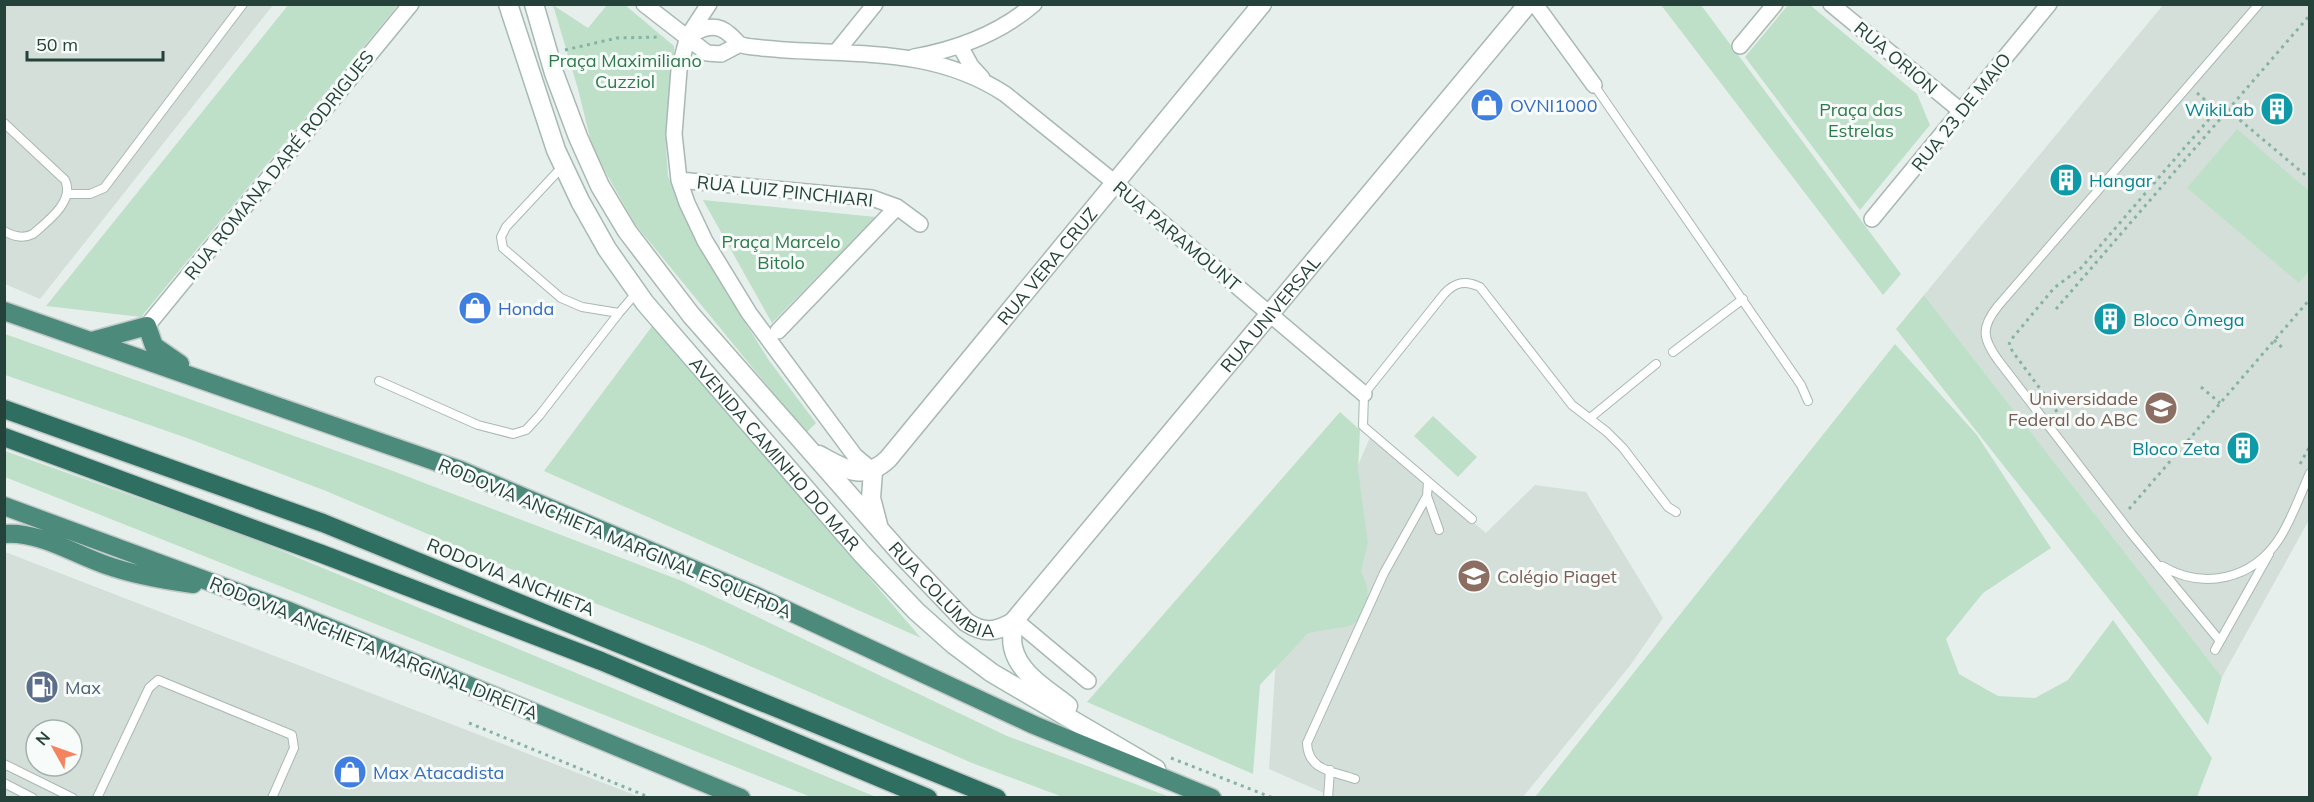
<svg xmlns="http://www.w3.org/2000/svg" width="2314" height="802" font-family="Mulish,sans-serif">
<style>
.built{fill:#d4dfda;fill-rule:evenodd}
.green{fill:#bfe0c8}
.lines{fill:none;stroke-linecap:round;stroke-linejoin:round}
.service-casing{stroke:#a8b8b2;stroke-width:10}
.minor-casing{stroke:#a8b8b2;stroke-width:18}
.tertiary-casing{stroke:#a8b8b2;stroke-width:21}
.secondary-casing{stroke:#a4bbb3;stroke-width:21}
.trunk-casing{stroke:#c2cac8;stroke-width:21}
.motorway-casing{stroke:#c2cac8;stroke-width:21}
.path{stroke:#86b3a5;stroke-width:3;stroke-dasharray:3 4.5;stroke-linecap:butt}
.service{stroke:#fff;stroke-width:8}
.minor{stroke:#fff;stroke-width:15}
.tertiary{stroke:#fff;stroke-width:18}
.secondary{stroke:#fff;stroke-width:18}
.trunk{stroke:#4c8a7c;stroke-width:18}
.motorway{stroke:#2f6f62;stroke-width:18}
.labels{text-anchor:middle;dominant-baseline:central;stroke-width:6;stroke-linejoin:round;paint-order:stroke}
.street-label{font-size:18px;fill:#24423a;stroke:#f7fbf9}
.park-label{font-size:18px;fill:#2d7a4b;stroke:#f7fbf9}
.shop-label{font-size:18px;fill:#366cbe;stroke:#f7fbf9;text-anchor:start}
.culture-label{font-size:18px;fill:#0d838f;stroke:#f7fbf9;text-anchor:end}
.education-label{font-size:18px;fill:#785e54;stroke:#f7fbf9;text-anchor:end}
.service-label{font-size:18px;fill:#4e5e75;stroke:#f7fbf9;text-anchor:start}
</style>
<rect width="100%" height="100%" fill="#e6efeb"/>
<path class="built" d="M 4,5 L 273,5 L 40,299 L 5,284 Z
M 2163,5 L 2309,5 L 2309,520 L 2222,677 L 1924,295 Z
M 1371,435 L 1486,533 L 1535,485 L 1586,492 L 1663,618 L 1629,667 L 1523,797 L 1333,797 L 1269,769 L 1276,657 Z
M 5,552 L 640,797 L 5,797 ZM 36,730 L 72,730 L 72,766 L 36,766 Z"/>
<path class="green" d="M 289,4 L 398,5 L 141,317 L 46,306 Z
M 553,5 L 588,28 L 607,5 L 625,5 L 674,46 L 675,84 L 666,146 L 668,176 L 689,224 L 729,296 L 768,359 L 816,423 L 806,433 L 635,224 L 593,150 L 578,89 Z
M 1661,5 L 1701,5 L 1901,274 L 1883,295 Z
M 1788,5 L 1810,5 L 1917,94 L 1930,125 L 1860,210 L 1745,57 Z
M 2237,129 L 2309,191 L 2309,271 L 2299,283 L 2187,188 Z
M 703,200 L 876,217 L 772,323 Z
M 1924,295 L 2222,677 L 2208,725 L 1896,329 Z
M 653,325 L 921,638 L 544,471 Z
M 5,334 L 385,468 L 682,581 L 1007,736 L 1170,797 L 1063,797 L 972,763 L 704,646 L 551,586 L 326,491 L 187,438 L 5,375 Z
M 1895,344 L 1977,435 L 2051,548 L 1983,593 L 1946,639 L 1959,674 L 1998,696 L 2035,698 L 2068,680 L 2113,620 L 2212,758 L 2197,797 L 1535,797 Z
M 1340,412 L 1360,430 L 1358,469 L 1368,543 L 1361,571 L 1367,586 L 1369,616 L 1349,626 L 1308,633 L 1260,685 L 1253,774 L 1087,702 Z
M 1433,416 L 1477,457 L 1458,477 L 1414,436 Z
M 5,451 L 238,533 L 876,797 L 811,797 L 5,477 Z"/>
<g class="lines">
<g class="service-casing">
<path id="service" d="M 1594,85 L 1801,385 L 1808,401
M 4,123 L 65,180 C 75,201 48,221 33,234 C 23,239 14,237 4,231
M 562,167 L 506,227 L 501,237 L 503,248 L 561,298 L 582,307 L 619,313 L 637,292
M 68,194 L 90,194 L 104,188 L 243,4
M 1673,352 L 1743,299
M 379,381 L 478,425 L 513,434 L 526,430 L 539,416 L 619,313
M 1590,418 L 1656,364
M 1427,496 L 1439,530
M 1472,519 L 1363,426 L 1364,394 L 1444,294 C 1455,282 1465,280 1480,287 L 1572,405 L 1607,432 L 1623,448 L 1668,507 L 1676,512
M 2162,566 C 2203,590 2252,580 2279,539 C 2292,519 2300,495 2310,473
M 2220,641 L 2131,533 L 1998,360 C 1982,338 1981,327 1998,306 L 2259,4
M 2215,650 L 2269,554
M 4,764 L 73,798
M 1355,779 C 1333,771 1308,771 1307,743 L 1384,573 L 1427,496 L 1428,482
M 4,783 L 33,798
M 97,798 L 149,688 L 158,680 L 292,735 L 294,748 L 272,798
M 1328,798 L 1330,770"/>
</g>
<g class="minor-casing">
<path id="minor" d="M 644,4 L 707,53 L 721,54 L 740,44
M 709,4 L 688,36 L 679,70 L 674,134 L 679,180 L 687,203 L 705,241 L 749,313 L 855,456 L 873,471
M 1535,4 L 1594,85
M 1831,4 L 1961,111
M 688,36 C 702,28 716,22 729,34 C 733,37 736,41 739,44 C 745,47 755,47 762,48 C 846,57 929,44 1005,94 L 1114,182 L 1364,394
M 960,46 L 971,66 L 982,78
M 1740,46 L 1775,4
M 837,51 L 875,4
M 914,57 C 958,49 999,34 1034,4
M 679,180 L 872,198 L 897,207 L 920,224
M 1872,219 L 2049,4
M 147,326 L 411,4
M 778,331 L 897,207
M 1015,620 L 1088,681"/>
</g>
<g class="tertiary-casing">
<g id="tertiary">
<path id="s1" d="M 534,4 L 554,73 L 578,137 L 600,186 L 627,231 L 691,315 L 903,556 L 966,622 C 984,634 996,632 1013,622 L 1528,4"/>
<path id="s2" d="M 819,455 C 844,469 864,482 888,459 L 1262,4"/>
<path d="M 873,471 L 871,498 L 878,525"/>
</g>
</g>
<g class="secondary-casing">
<g id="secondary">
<path id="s3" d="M 508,4 L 556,150 L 580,201 L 607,249 L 645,303 L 862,554 L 916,611 L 953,644 L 992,673 L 1156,769"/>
<path d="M 1013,622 C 1013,630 1011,639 1013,647 C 1018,673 1048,690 1068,706"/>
</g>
</g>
<g class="trunk-casing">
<path id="trunk" d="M 4,311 L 460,470 L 754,595 L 1034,725 L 1212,798
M 92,341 L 147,326 L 154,346 L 180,364
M 4,506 L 289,611 L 741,798
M 4,534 C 39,531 74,554 106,565 C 134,575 163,580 193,584"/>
</g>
<g class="motorway-casing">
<path id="motorway" d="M 4,409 L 323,523 L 997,798
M 4,437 L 322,554 L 601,661 L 928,798"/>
</g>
<path class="path" d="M 565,50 L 617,38 L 659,37
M 2197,93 L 2217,110 L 2228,110 L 2310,179
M 2056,309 L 2310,15
M 2274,340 L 2285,350
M 2201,387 L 2220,403
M 2066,424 L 2013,352 L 2009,345 L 2010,341 L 2054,288 L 2081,268 L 2217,110
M 2160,445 L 2173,457
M 2300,464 L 2310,446
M 2129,509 L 2310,299
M 469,723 L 651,798
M 1171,758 L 1273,798"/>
<use href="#service" class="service"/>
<use href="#minor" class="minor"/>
<use href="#tertiary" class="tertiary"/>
<use href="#secondary" class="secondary"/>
<use href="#trunk" class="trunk"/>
<use href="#motorway" class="motorway"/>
</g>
<defs>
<g id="shop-disc" transform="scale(1.725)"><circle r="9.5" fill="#3f7fe0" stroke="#f7fbf9"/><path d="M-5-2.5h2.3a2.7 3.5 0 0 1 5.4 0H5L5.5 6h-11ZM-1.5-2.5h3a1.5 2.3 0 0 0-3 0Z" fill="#fff"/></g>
<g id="building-disc" transform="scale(1.725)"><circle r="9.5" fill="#0f9aa8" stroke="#f7fbf9"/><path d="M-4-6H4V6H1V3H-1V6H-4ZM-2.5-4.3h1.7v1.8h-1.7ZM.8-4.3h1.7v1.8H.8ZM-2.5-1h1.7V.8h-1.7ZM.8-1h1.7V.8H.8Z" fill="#fff"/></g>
<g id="university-disc" transform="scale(1.725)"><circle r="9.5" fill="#8d6e63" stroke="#f7fbf9"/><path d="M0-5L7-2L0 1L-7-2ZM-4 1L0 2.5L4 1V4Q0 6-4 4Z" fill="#fff"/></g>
<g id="school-disc" transform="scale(1.725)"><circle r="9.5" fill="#8d6e63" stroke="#f7fbf9"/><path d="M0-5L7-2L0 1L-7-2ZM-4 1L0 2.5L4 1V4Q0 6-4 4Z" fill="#fff"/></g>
<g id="fuel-disc" transform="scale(1.725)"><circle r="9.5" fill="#5c6f8a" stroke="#f7fbf9"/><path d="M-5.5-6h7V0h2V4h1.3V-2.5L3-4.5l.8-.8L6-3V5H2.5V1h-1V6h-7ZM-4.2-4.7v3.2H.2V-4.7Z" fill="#fff"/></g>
</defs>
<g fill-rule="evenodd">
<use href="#shop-disc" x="1487" y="105"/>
<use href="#building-disc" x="2277" y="109"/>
<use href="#building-disc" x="2066" y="180"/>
<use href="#shop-disc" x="475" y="308"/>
<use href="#building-disc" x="2110" y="319"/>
<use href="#university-disc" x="2161" y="408"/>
<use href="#building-disc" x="2243" y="448"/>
<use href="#school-disc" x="1474" y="576"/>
<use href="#fuel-disc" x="42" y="687"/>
<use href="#shop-disc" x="350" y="772"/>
</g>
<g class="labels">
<g class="street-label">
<text transform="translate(1896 58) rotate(40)">RUA ORION</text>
<text transform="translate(1961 112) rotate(-51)">RUA 23 DE MAIO</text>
<text transform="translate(279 165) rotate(-51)">RUA ROMANA DARÉ RODRIGUES</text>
<text transform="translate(785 191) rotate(6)">RUA LUIZ PINCHIARI</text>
<text transform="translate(1177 236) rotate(40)">RUA PARAMOUNT</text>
<text stroke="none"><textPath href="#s2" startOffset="326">RUA VERA CRUZ</textPath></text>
<text stroke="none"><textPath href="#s1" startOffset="1216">RUA UNIVERSAL</textPath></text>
<text stroke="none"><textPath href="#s3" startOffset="530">AVENIDA CAMINHO DO MAR</textPath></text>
<text transform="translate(615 538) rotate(23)">RODOVIA ANCHIETA MARGINAL ESQUERDA</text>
<text transform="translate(511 577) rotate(22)">RODOVIA ANCHIETA</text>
<text stroke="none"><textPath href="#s1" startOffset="726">RUA COLÚMBIA</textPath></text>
<text transform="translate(374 648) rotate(22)">RODOVIA ANCHIETA MARGINAL DIREITA</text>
</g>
<g class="park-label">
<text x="625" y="60">Praça Maximiliano<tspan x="625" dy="21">Cuzziol</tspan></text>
<text x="1861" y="109">Praça das<tspan x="1861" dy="21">Estrelas</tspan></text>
<text x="781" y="241">Praça Marcelo<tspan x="781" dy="21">Bitolo</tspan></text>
</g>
<g class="shop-label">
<text x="1510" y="105">OVNI1000</text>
<text x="498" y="308">Honda</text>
<text x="373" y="772">Max Atacadista</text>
</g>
<g class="culture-label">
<text x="2254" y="109">WikiLab</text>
<text x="2089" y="180" text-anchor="start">Hangar</text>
<text x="2133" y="319" text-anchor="start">Bloco Ômega</text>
<text x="2220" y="448">Bloco Zeta</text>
</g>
<g class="education-label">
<text x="2138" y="398">Universidade<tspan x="2138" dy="21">Federal do ABC</tspan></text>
<text x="1497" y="576" text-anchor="start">Colégio Piaget</text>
</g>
<g class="service-label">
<text x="65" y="687">Max</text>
</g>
</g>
<rect width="2314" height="802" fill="none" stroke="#24423a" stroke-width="12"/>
<g transform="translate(54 748) rotate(310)"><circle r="28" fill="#f7fbf9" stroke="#a3b1ad" stroke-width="1.5"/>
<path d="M0-4.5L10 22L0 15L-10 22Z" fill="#f4845f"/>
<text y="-9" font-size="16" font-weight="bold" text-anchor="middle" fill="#24423a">N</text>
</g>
<path d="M27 51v9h136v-9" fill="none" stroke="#24423a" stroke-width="3"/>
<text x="36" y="51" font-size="18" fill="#24423a" stroke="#f7fbf9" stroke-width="4.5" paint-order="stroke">50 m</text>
</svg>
